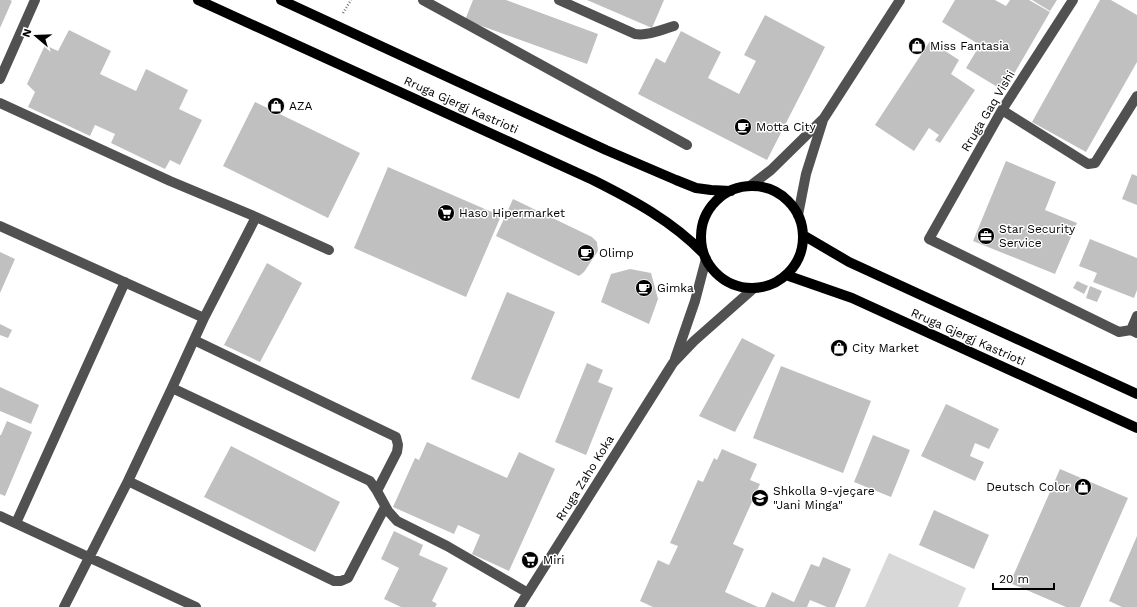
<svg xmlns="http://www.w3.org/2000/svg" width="1137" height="607" font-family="'Work Sans',sans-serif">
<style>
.green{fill:#d8d8d8}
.building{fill:#c0c0c0}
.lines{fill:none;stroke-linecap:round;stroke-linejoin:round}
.path{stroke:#737373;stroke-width:2.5;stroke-dasharray:1 2;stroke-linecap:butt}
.minor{stroke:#515151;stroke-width:10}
.major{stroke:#000;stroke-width:10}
.labels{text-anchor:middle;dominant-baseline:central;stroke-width:3;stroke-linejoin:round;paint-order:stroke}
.poi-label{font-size:12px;fill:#000;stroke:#fff;text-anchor:start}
.street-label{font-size:12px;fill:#000;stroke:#fff}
</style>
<rect width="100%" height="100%" fill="#fff"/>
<path class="green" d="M 889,553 L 966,588 L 958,607 L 865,607 Z"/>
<path class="building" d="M 0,0 L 10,0 L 12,1 L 0,28 Z
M 473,0 L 506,0 L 598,34 L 587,64 L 465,20 Z
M 587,0 L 664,0 L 652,28 Z
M 955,0 L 995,0 L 1006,6 L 1010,0 L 1029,0 L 1050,12 L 1004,91 L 966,68 L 980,45 L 942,22 Z
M 1032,0 L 1057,0 L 1050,11 Z
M 1100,0 L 1111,0 L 1137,15 L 1137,62 L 1086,152 L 1032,122 Z
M 765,15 L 825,47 L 767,160 L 638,94 L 656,58 L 665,63 L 681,31 L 721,52 L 708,78 L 739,94 L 756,61 L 744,55 Z
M 69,30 L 111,51 L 100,74 L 136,91 L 146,69 L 188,90 L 179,109 L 202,120 L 180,165 L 170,160 L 165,169 L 111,143 L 115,134 L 95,125 L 90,136 L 28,107 L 35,92 L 27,84 L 45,45 L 58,51 Z
M 930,41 L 959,60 L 951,74 L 975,90 L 940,143 L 935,140 L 939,135 L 929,128 L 914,151 L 875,125 Z
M 255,102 L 360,153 L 328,218 L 223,166 Z
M 1006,161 L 1056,182 L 1045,210 L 1077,223 L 1055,274 L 973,241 Z
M 388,167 L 501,216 L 466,297 L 354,248 Z
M 1132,174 L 1137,176 L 1137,205 L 1122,199 Z
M 513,199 L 592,237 L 597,242 L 598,251 L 584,272 L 579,276 L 496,236 Z
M 1090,239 L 1137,258 L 1137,290 L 1134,298 L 1093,282 L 1097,273 L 1079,266 Z
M 0,252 L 15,259 L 0,293 Z
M 267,263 L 302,283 L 260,362 L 224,345 Z
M 630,269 L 651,273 L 658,299 L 649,324 L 601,302 L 611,274 Z
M 1077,281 L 1088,286 L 1084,294 L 1073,288 Z
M 1090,286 L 1102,291 L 1097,302 L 1086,298 Z
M 507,292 L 555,312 L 519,399 L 471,379 Z
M 0,324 L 12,330 L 8,338 L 0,335 Z
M 742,338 L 775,355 L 735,432 L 699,416 Z
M 587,363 L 603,370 L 598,382 L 613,388 L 586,455 L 555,442 Z
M 781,366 L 871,401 L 843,473 L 753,438 Z
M 0,387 L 39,405 L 31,424 L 0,411 Z
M 946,404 L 999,429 L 989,449 L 975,443 L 970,456 L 984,462 L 975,481 L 921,456 Z
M 7,421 L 32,432 L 5,496 L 0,494 L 0,435 L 1,435 Z
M 873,435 L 910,450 L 891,497 L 854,482 Z
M 427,442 L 507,478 L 519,452 L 555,469 L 509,571 L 472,554 L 480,535 L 458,525 L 454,534 L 393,507 L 415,458 L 419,460 Z
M 231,446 L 340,502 L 315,552 L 204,497 Z
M 722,449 L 757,464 L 750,480 L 760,484 L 733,544 L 744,549 L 725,592 L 758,607 L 653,607 L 640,601 L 658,560 L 669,565 L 678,546 L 670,543 L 698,480 L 703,482 L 714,458 L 717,460 Z
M 1060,469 L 1128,498 L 1080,607 L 1066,607 L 1010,583 Z
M 934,510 L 989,535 L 974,569 L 919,545 Z
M 394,531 L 423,545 L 419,555 L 448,568 L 432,601 L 437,604 L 435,607 L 401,607 L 384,599 L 399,568 L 381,559 Z
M 1137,536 L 1137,607 L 1122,607 L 1109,601 Z
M 823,557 L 851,569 L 835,607 L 827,607 L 810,600 L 807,607 L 765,607 L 772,592 L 794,602 L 811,564 L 819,567 Z"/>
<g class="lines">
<path class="path" d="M 343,13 L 351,0"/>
<path class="minor" d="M 423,0 L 687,145
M 559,0 L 635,34 C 648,36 661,30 674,26
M 1073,0 L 1002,110 L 929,239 L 1119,332 L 1131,330 L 1137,333
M 0,79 L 35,0
M 0,103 L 170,181 L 256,217 L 329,250
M 1002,110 L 1088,164 L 1095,163 L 1137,96
M 750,186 L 771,170 L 824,118 L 900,0
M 798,215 L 806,174 L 823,120
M 0,226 L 204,318
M 1131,330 L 1137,316
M 194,340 L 396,437 L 398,445 L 397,452 L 377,491
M 675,359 L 695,301 L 706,259
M 172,388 L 370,481 L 377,491 L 388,511 L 397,521 L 447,546 L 528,593
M 128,481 L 334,581 L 341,581 L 348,578 L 385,507
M 0,516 L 196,607
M 16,523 L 125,282
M 64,607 L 128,481 L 172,388 L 204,318 L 256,217
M 519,607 L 673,363 L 694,341 L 754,288"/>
<path class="major" d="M 198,0 L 593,180 C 633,200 672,221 703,253
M 281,0 L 606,150 L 676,180 L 696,188 L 711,190 L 731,191
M701 237a51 51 0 1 1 102 0a51 51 0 1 1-102 0Z
M 803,235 L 849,262 L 1137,394
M 786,275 L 852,298 L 1137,428"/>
</g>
<defs>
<g id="shop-disc" transform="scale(0.9)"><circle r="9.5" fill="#000" stroke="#fff"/><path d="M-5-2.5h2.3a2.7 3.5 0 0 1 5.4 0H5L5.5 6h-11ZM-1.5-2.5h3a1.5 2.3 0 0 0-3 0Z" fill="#fff"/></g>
<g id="cafe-disc" transform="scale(0.9)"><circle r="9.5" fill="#000" stroke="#fff"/><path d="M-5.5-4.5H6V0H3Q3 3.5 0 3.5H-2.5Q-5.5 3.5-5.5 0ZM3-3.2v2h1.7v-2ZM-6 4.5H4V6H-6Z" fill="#fff"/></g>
<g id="supermarket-disc" transform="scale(0.9)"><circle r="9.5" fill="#000" stroke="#fff"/><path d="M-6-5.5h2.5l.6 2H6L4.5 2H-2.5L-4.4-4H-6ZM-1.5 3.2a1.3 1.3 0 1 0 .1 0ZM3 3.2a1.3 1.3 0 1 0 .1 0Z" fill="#fff"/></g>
<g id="office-disc" transform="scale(0.9)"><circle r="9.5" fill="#000" stroke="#fff"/><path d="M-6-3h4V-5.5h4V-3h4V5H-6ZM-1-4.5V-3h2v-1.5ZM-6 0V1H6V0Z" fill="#fff"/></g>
<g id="school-disc" transform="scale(0.9)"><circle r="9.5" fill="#000" stroke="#fff"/><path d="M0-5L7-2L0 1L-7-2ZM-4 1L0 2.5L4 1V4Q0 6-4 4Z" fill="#fff"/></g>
</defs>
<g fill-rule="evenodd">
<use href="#shop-disc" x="917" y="46"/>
<use href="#shop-disc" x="276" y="106"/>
<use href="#cafe-disc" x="743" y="127"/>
<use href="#supermarket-disc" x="446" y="213"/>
<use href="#office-disc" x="986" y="236"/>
<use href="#cafe-disc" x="586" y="253"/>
<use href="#cafe-disc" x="644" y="288"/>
<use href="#shop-disc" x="839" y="348"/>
<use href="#shop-disc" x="1083" y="487"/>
<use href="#school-disc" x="760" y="498"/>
<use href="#supermarket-disc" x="530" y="560"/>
</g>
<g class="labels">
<g class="poi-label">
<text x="930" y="46">Miss Fantasia</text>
<text x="289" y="106">AZA</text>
<text x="756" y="127">Motta City</text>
<text x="459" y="213">Haso Hipermarket</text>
<text x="999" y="229">Star Security<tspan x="999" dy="14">Service</tspan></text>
<text x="599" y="253">Olimp</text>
<text x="657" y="288">Gimka</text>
<text x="852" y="348">City Market</text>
<text x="1070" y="487" text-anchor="end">Deutsch Color</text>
<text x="773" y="491">Shkolla 9-vjeçare<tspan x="773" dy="14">"Jani Minga"</tspan></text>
<text x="543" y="560">Miri</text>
</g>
<g class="street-label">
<text transform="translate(461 105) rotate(24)">Rruga Gjergj Kastrioti</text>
<text transform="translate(988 111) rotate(-59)">Rruga Gaq Vishi</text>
<text transform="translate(968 337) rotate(24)">Rruga Gjergj Kastrioti</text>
<text transform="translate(585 478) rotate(-58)">Rruga Zaho Koka</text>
</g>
</g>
<g transform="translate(36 36) rotate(289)" stroke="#ffffff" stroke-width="3" paint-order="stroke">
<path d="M0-3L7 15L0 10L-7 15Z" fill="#000000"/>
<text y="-6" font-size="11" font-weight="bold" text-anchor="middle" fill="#000000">N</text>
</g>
<path d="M993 583v6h61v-6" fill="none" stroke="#000000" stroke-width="2"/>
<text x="999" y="583" font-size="12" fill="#000000" stroke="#ffffff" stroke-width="3" paint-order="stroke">20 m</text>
</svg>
